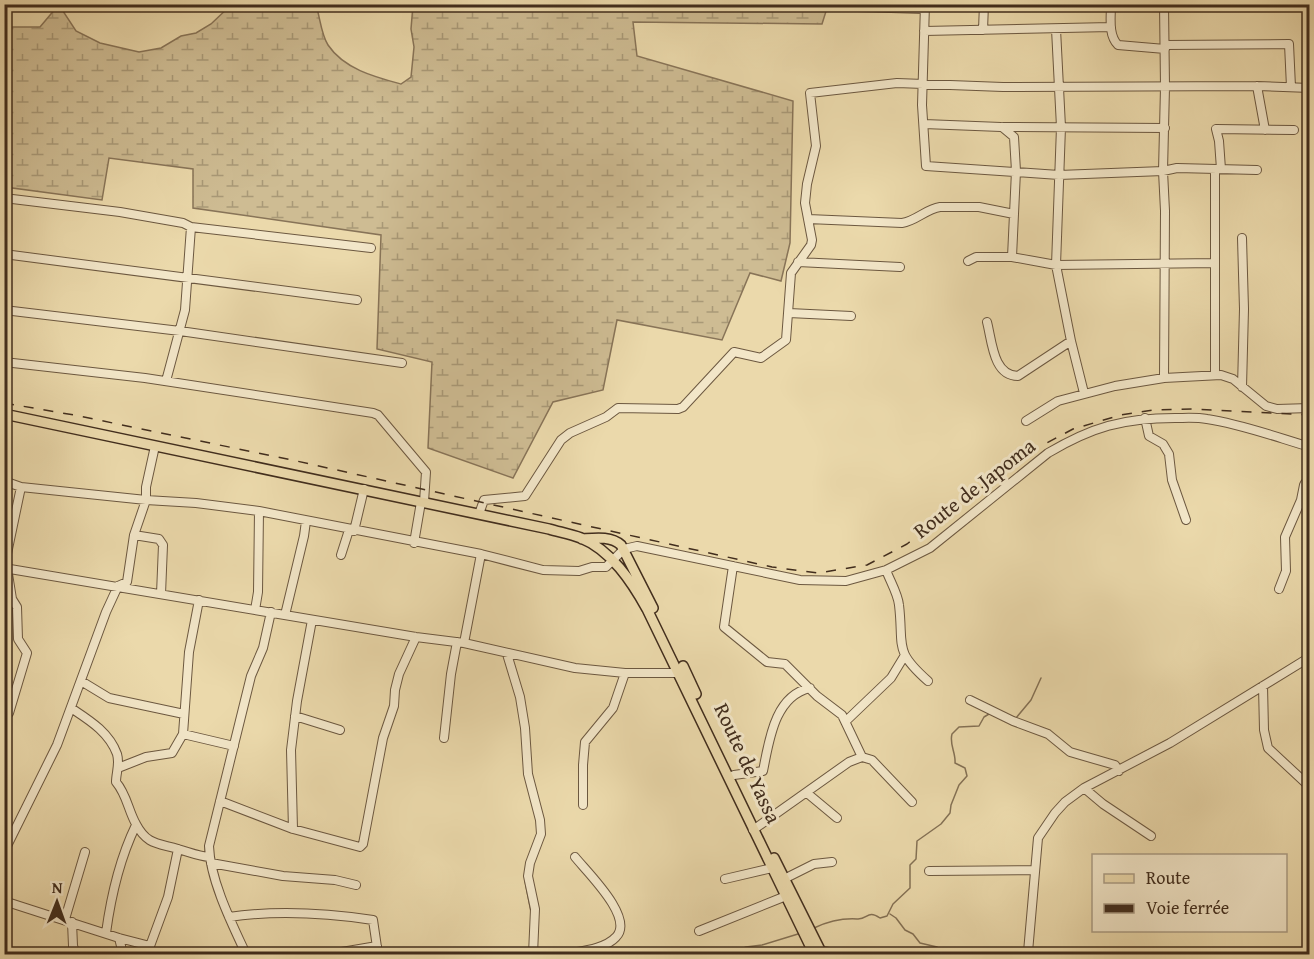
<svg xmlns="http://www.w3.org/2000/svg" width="1314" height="959" font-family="'Gentium Book Plus',serif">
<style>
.wetland{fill:url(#wetland-marsh);stroke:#887458;stroke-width:1.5}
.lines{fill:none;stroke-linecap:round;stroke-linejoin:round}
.stream{stroke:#847155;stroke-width:1.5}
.minor-casing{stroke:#6c5840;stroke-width:10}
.major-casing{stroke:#412d1d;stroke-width:12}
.minor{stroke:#f2e6c8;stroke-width:8}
.major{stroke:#ebd9ab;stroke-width:9}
.rail{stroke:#412d1d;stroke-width:1.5;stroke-dasharray:10 10;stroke-linecap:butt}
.labels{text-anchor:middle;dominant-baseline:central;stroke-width:6;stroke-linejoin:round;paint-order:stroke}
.street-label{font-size:21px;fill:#412d1d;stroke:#f2e6c8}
</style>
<defs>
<pattern id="wetland-marsh" width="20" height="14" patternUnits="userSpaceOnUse" patternTransform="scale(1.5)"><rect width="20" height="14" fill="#cebc93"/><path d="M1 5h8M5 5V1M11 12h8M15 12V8" fill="none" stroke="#a99977"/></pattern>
</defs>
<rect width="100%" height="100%" fill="#ebd9ab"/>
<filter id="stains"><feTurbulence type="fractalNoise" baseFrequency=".00333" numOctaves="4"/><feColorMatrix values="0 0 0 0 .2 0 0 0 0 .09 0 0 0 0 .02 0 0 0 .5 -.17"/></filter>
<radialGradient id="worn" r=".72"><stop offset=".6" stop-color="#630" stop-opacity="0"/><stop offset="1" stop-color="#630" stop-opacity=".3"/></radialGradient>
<path class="wetland" d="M 231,5 L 316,5 C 320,17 321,34 328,45 C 344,69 375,77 401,84 L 411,77 L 414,47 L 411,29 L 413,5 L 828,5 L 822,24 L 633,22 L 637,56 L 793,101 L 790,243 L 781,281 L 750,273 L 722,340 L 617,320 L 603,390 L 553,402 L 513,478 L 428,448 L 432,362 L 377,349 L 381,235 L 193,208 L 193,169 L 109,158 L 102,200 L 5,187 L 5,27 L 40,27 L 56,8 L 63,11 L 76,31 L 100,43 L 139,52 L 161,48 L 181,36 L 196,33 L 211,24 Z"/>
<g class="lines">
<path class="stream" d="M 1016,718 L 1031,700 L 1041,678
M 525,881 L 531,912
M 890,914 L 896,918 L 905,930 L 913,934 L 920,943 L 937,947 L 944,954
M 814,928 C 829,921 841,918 857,919 C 868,920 867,909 880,918 L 887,916 L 893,904 L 910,888 L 910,865 L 916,859 L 917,841 L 941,824 L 950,813 L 951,805 L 959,785 L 967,776 L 965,768 L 955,763 C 956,753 949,744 952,734 L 959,727 L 979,726 L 984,717 L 989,714
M 729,954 L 746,947 L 762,945 L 798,934"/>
<g class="minor-casing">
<path id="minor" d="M 925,4 L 922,105 L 926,166 L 1059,175 L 1163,171 L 1177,168 L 1257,170
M 1111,4 C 1111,17 1108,35 1118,45 L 1165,49
M 1303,4 L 1310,5
M 857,7 L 925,9
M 1056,29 L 1061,127 L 1056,265 L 1071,341 L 1084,393
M 983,30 L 984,4
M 924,31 L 1111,27
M 1165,45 L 1289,44 L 1291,87
M 1257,86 L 1265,130
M 924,124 L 1001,127 L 1165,128
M 1002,127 L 1014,137 L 1016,171 L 1012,257
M 1221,169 L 1219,141 L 1216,129 L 1294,130
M 4,198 L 120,212 L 183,223 L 191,227 L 185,310 L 166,381
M 808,219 L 902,223 C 916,221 926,209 940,207 L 979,207 L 1014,214
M 191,227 L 371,248
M 1242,238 L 1244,309 L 1242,387
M 4,254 L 357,300
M 968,261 L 976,257 L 1012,257 L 1056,265 L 1215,263
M 798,262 L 900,267
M 4,310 L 180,331 L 402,363
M 789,313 L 851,316
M 987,322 C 992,341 993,376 1018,376 L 1071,341
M 4,362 L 145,378 L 373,413 L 378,415 L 426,472 L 424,502
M 1215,375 L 1215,169
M 1164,378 L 1165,211 L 1163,171 L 1165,87 L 1164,4
M 1145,418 L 1149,436 L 1163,444 L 1169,454 L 1172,480 L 1186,520
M 1026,421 L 1058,401 L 1115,386 L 1164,378 L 1221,375 L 1233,379 L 1266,406 L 1277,409 L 1310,408
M 1306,446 L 1310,431
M 4,481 L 21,487 L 146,500 L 196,503 L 259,511 L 481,554 L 543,570 L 579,571 L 592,567 L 606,567 L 624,549 L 637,546 L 800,580 L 846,581 L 886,570 L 930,548 L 1048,453 C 1092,427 1123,418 1175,418 C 1185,418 1196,417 1207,419 C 1241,424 1276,437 1310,447
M 479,514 L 484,500 L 525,496 L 561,440 L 570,433 L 606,417 L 618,408 L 678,409 L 683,407 L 734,352 L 761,358 L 786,340 L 791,273 L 811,245 L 812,240 L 805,203 L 807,184 L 816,146 L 810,93 L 897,83 L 1003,87 L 1257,86 L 1310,88
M 354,531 L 364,489
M 134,535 L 159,539 L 163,545 L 161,594
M 414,543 L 421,502
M 341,555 L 349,530
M 733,566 L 724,627 L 767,662 L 785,664 L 817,696 L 842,715 L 862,757
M 4,568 L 416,637 L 464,643 L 575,668 L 625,673 L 681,673
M 4,568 L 8,574 L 12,599 L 17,607 L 18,639 L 27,653 L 9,713
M 4,568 L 21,487
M 886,570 C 890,581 898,594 899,605 C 904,647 893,650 928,681
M 1279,589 L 1286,571 L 1285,537 L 1301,500 L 1304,485 L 1305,483 L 1310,484
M 255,610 L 258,592 L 259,511
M 285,615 L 304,536 L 306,521
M 464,643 L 481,554
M 507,654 L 520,697 L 525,728 L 528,774 L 540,820 L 541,834 L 530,863 L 528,876 L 535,909 L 533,954
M 81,681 L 109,698 L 184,714
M 1263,686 L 1264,730 L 1268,748 L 1310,787
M 970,700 L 1013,721 L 1048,734 L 1070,752 L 1115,765 L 1119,771
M 71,708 C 89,720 109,732 117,754 C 120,764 116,773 116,782 C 127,795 128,810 136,824 C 147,845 158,843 178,849 C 189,852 198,856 209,857
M 295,716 L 340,730
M 846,721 L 891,678 L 905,655
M 183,734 L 234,746
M 444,738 L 451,674 L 457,642
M 118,768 L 146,757 L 172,753 L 183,734 L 189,652 L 199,600
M 734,775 L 763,771 C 769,742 774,696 810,688
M 1084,788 L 1103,804 L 1151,836
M 807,793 L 837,818
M 220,801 L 293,829 L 360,847 L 363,844 L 383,738 L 394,706 L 395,690 L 399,674 L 416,637
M 583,805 L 583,765 L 585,742 L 613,708 L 625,673
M 293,829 L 291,750 L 297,701 L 312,620
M 753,830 L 849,762 L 862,757 L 872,760 L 912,802
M 4,852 L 57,745 L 106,612 L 118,586 L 127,582 L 134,535 L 146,500 L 146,487 L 155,446
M 211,863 L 283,876 L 335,880 L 356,885
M 929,871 L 1034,870
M 725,879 L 772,868
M 780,881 L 814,864 L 832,862
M 4,901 L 119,938 L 150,946 L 168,897 L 178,849
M 229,917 C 277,910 326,913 373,920 L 378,954
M 65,919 L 85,852
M 72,922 L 73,946 L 76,954
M 699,931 L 786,896
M 106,933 C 111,896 120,858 136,825
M 119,938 L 123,954
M 1028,952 L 1038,838 L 1055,813 L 1065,802 L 1084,788 L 1170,743 L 1310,657
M 246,954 C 232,924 210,880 209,846 L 251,676 L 263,648 L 271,612
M 330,954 L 377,946
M 567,954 C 582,951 605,949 616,937 C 635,918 587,872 575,857
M 804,954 L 811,949 L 841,954"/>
</g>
<g class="major-casing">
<path id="major" d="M 4,414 L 549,529 C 559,532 570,534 581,538 C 611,550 632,582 647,609 L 814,954
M 582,539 C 596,538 611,536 621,545 L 653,608
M 683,666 L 696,694
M 774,858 L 822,954"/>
</g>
<use href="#minor" class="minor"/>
<use href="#major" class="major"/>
<path class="rail" d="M 4,403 L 74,415 L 292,460 L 772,567 L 818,573 L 867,565 L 907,544 L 1028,453 L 1073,429 L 1121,415 L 1153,410 L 1194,409 L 1310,415"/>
</g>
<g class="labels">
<g class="street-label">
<text transform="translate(974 488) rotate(-38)">Route de Japoma</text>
<text transform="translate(748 763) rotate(65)">Route de Yassa</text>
</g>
</g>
<rect width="1314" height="959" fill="none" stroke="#ebd9ab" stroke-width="24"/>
<rect x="6" y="6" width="1302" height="947" fill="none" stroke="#412d1d" stroke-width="3"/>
<rect x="12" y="12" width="1290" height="935" fill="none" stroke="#412d1d" stroke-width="1.5"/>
<rect x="1092" y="854" width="195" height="78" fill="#f2e6c8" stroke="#ab9c84" stroke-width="1.5"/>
<rect x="1104" y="874" width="30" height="9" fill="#ebd9ab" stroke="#ab9c84" stroke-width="1.5"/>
<text x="1146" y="884" font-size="18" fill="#412d1d">Route</text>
<rect x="1104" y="904" width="30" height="9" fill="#412d1d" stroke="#ab9c84" stroke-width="1.5"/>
<text x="1146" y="914" font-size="18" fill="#412d1d">Voie ferrée</text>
<g transform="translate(57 902) rotate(1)" stroke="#f2e6c8" stroke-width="4.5" paint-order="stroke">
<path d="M0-4.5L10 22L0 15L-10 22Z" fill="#412d1d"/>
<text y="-9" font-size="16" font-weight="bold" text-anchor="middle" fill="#412d1d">N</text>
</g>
<rect width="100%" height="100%" filter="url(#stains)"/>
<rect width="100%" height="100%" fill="url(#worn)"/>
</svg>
